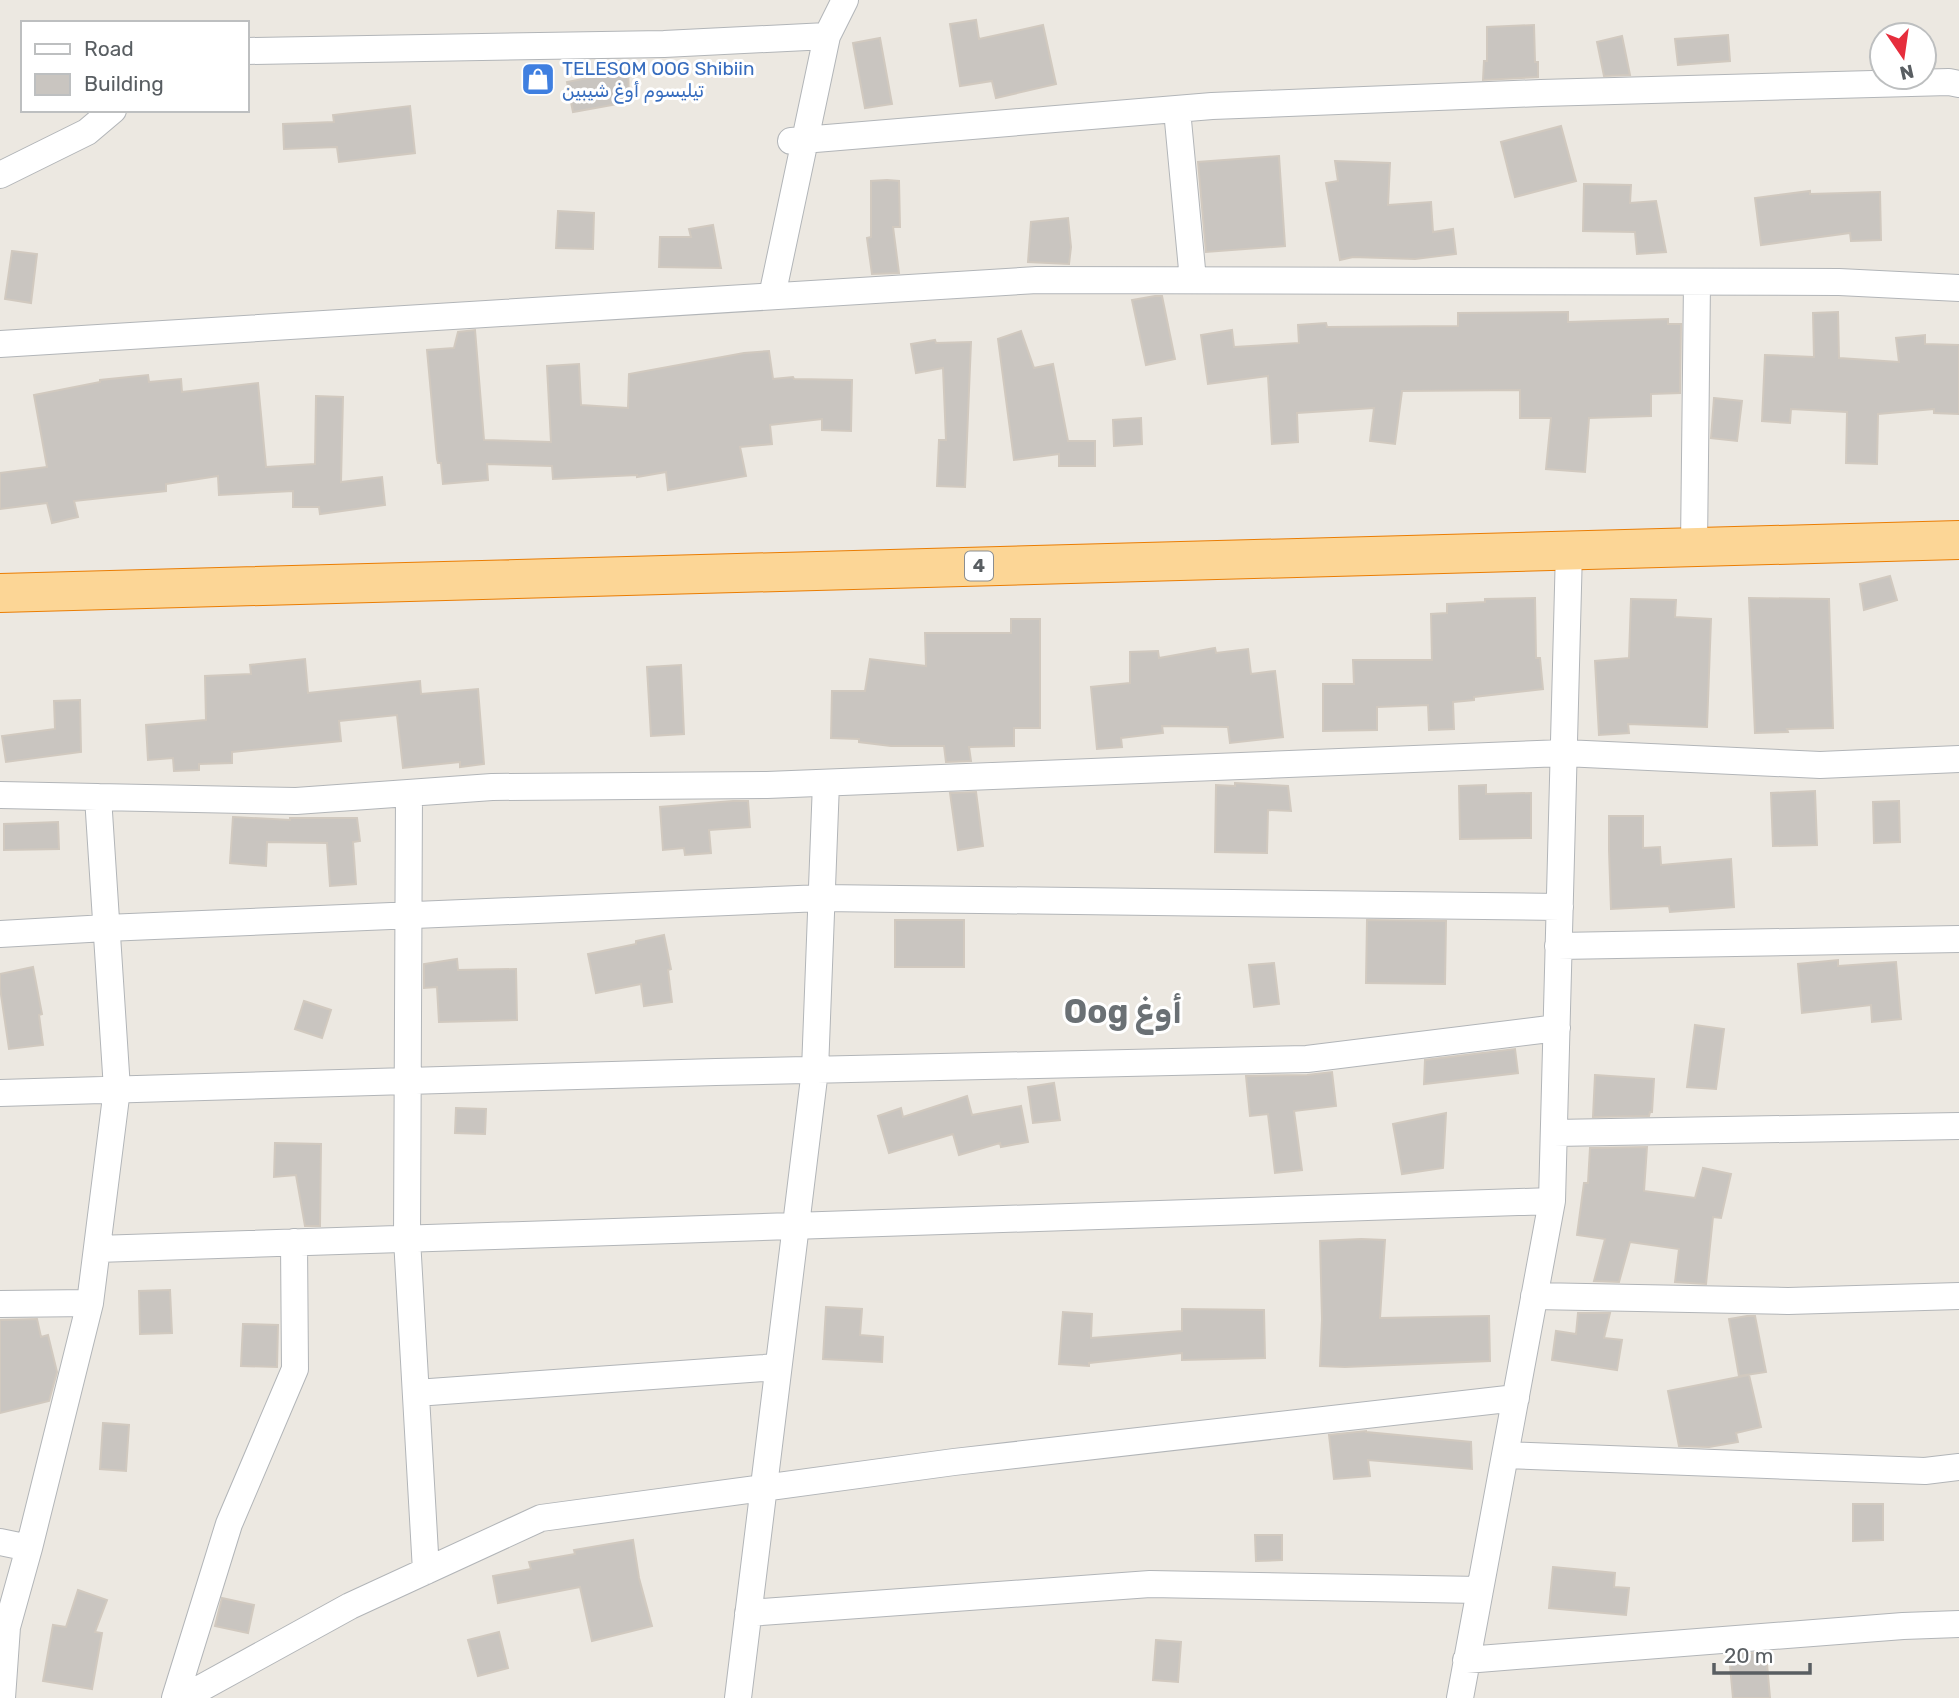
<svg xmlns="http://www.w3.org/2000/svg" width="1959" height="1698" font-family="Rubik,'Noto Sans Arabic',sans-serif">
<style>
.building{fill:#c9c5c0;stroke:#d1c9bf;stroke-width:2}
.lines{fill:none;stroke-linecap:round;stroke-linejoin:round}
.minor-casing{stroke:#b2b5b8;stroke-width:28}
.trunk-casing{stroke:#ea7d03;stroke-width:40}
.minor{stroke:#fff;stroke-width:26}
.trunk{stroke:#fcd696;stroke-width:38}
.labels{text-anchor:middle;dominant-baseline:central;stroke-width:6;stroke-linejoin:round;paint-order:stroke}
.shield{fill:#fff;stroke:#8b8e91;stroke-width:2}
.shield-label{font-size:18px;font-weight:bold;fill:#595e62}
.shop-label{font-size:19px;fill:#366cbe;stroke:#fff;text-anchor:start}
.town-label{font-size:33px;font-weight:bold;fill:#6a7074;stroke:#fff}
</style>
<rect width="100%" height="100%" fill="#ece8e1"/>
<path class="building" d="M 976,20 L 979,39 L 1043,25 L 1056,84 L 996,98 L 992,81 L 960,86 L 950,24 Z
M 1534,25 L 1535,62 L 1538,62 L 1538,77 L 1483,80 L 1484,61 L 1487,61 L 1487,27 Z
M 1728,35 L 1730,61 L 1678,65 L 1675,39 Z
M 1622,36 L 1630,75 L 1604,76 L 1597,42 Z
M 880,38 L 892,104 L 865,108 L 853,43 Z
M 628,61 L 629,102 L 573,112 L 567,82 L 603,75 L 603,62 Z
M 410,106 L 415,153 L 339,162 L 337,147 L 284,149 L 283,124 L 334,122 L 333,115 Z
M 1561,126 L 1576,181 L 1515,197 L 1501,142 Z
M 1279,156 L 1285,246 L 1206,252 L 1198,162 Z
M 1335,161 L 1390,163 L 1388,205 L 1431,202 L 1433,232 L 1453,229 L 1456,254 L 1415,259 L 1353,257 L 1340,260 L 1326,183 L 1338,181 Z
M 887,180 L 899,181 L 900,227 L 893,227 L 899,273 L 872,274 L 867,238 L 871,237 L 871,181 Z
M 1584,184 L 1631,185 L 1630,203 L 1656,201 L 1666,252 L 1637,254 L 1635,232 L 1583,231 Z
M 1810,191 L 1810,194 L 1880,192 L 1881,240 L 1851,241 L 1850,233 L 1761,245 L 1755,198 Z
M 558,211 L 594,213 L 593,249 L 556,248 Z
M 1068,218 L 1071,247 L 1069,264 L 1028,262 L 1031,222 Z
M 713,225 L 721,268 L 659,267 L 660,237 L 691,237 L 689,229 Z
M 12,251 L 37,254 L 31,303 L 5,299 Z
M 1155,296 L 1162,296 L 1175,359 L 1146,365 L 1132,300 Z
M 1568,312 L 1568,322 L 1668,319 L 1668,324 L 1681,324 L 1680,393 L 1651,394 L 1651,416 L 1589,418 L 1585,472 L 1546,469 L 1551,418 L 1520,418 L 1520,390 L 1402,391 L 1395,444 L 1370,441 L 1374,408 L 1297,413 L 1298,442 L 1272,444 L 1268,376 L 1208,384 L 1201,335 L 1232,330 L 1234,347 L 1299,343 L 1298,325 L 1326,323 L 1327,327 L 1458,326 L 1458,313 Z
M 1838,312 L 1839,358 L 1899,362 L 1896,338 L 1925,335 L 1925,344 L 1959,345 L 1959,414 L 1934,413 L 1934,409 L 1878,414 L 1877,464 L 1846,463 L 1847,412 L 1791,409 L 1790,423 L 1762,421 L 1765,355 L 1814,357 L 1813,313 Z
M 475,330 L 484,440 L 551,442 L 547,366 L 579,364 L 581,405 L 628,408 L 629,374 L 744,353 L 769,351 L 773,379 L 793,377 L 794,379 L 852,380 L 851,431 L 822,430 L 822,419 L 770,425 L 772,444 L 740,447 L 746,476 L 668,490 L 666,472 L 637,477 L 637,475 L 553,479 L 552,466 L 487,464 L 488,480 L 443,484 L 441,463 L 438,463 L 437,459 L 427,350 L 454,348 L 458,332 Z
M 1021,331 L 1034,368 L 1053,364 L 1068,441 L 1095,441 L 1095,466 L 1059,466 L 1059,454 L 1014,460 L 998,339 Z
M 935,340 L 936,343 L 971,342 L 965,487 L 937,486 L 939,440 L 946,440 L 943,368 L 916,373 L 911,344 Z
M 148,375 L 149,382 L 181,379 L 182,392 L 258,383 L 266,467 L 315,464 L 316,396 L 343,397 L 341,482 L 382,477 L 385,505 L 320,514 L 319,507 L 293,507 L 293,491 L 219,495 L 218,476 L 166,484 L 166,491 L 74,501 L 78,517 L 52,523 L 47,503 L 0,509 L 0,473 L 47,467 L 34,395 L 100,382 L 100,380 Z
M 1714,398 L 1742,401 L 1737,441 L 1711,438 Z
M 1141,418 L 1142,444 L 1114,446 L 1113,420 Z
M 1890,576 L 1897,600 L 1864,610 L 1860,584 Z
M 1535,598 L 1536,658 L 1540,658 L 1543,689 L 1474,697 L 1474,700 L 1453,702 L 1454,729 L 1429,730 L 1428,705 L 1377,707 L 1377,730 L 1323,731 L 1323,684 L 1354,684 L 1353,660 L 1432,660 L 1431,614 L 1447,613 L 1447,604 L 1485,602 L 1485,599 Z
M 1749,598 L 1829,599 L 1833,728 L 1787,729 L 1788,732 L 1755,733 Z
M 1631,599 L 1676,600 L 1675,617 L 1711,619 L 1707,727 L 1628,724 L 1629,733 L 1599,735 L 1595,661 L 1629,658 Z
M 1011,619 L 1040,619 L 1040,728 L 1014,728 L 1014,746 L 969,747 L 971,761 L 946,762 L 944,746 L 891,746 L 859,742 L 859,739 L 831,738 L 832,691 L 865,691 L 870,659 L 926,666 L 925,633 L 1011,633 Z
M 1215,648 L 1216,653 L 1248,649 L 1251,674 L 1275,671 L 1283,737 L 1230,743 L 1228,727 L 1162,726 L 1163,733 L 1121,738 L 1122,747 L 1097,749 L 1091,687 L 1130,683 L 1130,652 L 1158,651 L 1159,658 Z
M 305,659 L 308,693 L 420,681 L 421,694 L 478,689 L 484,764 L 460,767 L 460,762 L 403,768 L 397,715 L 339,721 L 341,741 L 232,752 L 232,763 L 199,764 L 199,770 L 174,771 L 173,758 L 148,760 L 146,725 L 206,720 L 205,676 L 251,674 L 250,665 Z
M 681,665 L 684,734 L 651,736 L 647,667 Z
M 80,700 L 81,752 L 6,762 L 2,736 L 55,729 L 54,701 Z
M 1235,783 L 1288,786 L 1291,811 L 1268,810 L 1267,853 L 1215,852 L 1216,785 L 1235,786 Z
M 1486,785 L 1486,794 L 1531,793 L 1531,838 L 1460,839 L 1459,786 Z
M 1815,791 L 1817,845 L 1773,846 L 1771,793 Z
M 976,792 L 983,846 L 958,850 L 950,793 Z
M 733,801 L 748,801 L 750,827 L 709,830 L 711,853 L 685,855 L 684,848 L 663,850 L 660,807 Z
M 1899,801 L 1900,842 L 1874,843 L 1873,802 Z
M 1609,816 L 1643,816 L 1643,848 L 1660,847 L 1661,865 L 1731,859 L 1734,907 L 1670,912 L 1669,906 L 1611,909 L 1609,850 Z
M 233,817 L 290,820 L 290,818 L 357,818 L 360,841 L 353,842 L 356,884 L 330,886 L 327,843 L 267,842 L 266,866 L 230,863 Z
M 58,822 L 59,849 L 4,850 L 4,824 Z
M 895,920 L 964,920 L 964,967 L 895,967 Z
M 1367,920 L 1446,921 L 1445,984 L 1366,983 Z
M 664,935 L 671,969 L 668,970 L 672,1002 L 644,1006 L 641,984 L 596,993 L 588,954 L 636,944 L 636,941 Z
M 457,959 L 458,970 L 516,969 L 517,1020 L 439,1022 L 437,987 L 424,988 L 424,964 Z
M 1838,960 L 1838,966 L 1896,962 L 1901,1019 L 1872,1022 L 1871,1005 L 1802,1013 L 1798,964 Z
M 1274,963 L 1279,1004 L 1254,1007 L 1249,965 Z
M 33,967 L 42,1014 L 39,1015 L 43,1045 L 9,1049 L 0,988 L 0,974 Z
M 304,1001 L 331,1010 L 322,1038 L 295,1029 Z
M 1695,1025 L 1724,1029 L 1716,1089 L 1687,1087 Z
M 1515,1049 L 1518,1073 L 1424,1084 L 1425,1060 Z
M 1332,1072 L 1336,1106 L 1294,1111 L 1302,1170 L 1275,1173 L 1268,1114 L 1250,1116 L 1246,1076 L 1307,1075 Z
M 1595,1075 L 1654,1079 L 1652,1112 L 1650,1112 L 1649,1116 L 1593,1117 Z
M 1054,1083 L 1060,1120 L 1033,1123 L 1028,1087 Z
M 967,1096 L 972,1115 L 1021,1106 L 1028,1142 L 1001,1147 L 1000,1143 L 959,1155 L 953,1134 L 889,1153 L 878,1116 L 901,1108 L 903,1117 Z
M 456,1108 L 486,1109 L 485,1134 L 455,1133 Z
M 1446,1113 L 1443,1168 L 1402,1174 L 1393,1124 Z
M 275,1143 L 321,1144 L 320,1226 L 305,1226 L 296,1175 L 274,1177 Z
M 1647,1147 L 1644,1191 L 1695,1198 L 1703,1168 L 1731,1174 L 1721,1218 L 1713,1217 L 1706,1284 L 1675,1282 L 1679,1249 L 1630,1242 L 1619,1282 L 1594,1281 L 1605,1239 L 1577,1235 L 1584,1183 L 1588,1183 L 1590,1148 Z
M 1361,1239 L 1385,1240 L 1380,1318 L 1489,1316 L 1490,1361 L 1345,1367 L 1320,1366 L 1322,1319 L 1320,1241 Z
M 170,1290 L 172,1333 L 140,1334 L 139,1291 Z
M 826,1307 L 862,1309 L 860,1335 L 883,1337 L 882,1362 L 823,1359 Z
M 1182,1309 L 1264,1310 L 1265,1358 L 1182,1360 L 1182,1353 L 1089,1363 L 1089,1366 L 1059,1364 L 1063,1312 L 1092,1314 L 1091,1338 L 1182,1331 Z
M 1578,1313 L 1610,1313 L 1604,1338 L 1622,1340 L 1617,1370 L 1552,1360 L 1556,1331 L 1576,1334 Z
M 1747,1316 L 1755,1316 L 1766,1372 L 1739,1376 L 1729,1319 Z
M 37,1319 L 41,1337 L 48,1335 L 57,1372 L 49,1401 L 0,1413 L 0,1320 Z
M 243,1324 L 278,1325 L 277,1367 L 241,1366 Z
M 1749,1375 L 1761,1427 L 1736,1433 L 1738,1442 L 1709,1447 L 1679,1446 L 1668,1391 Z
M 103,1423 L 129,1425 L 126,1471 L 100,1469 Z
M 1366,1431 L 1366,1432 L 1471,1442 L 1472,1469 L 1368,1460 L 1370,1476 L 1334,1479 L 1329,1435 Z
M 1853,1504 L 1883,1504 L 1883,1540 L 1853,1541 Z
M 1255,1535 L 1282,1535 L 1282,1560 L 1256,1561 Z
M 633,1540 L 639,1578 L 652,1626 L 592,1641 L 580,1587 L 498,1603 L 493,1576 L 531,1569 L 529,1562 L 575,1554 L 574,1550 Z
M 1553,1567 L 1615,1573 L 1614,1587 L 1629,1588 L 1626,1615 L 1549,1608 Z
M 78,1590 L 107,1600 L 95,1632 L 102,1633 L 92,1689 L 43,1681 L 53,1625 L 66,1627 Z
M 222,1598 L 254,1605 L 248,1633 L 215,1626 Z
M 499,1632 L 508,1668 L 478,1676 L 468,1640 Z
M 1156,1640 L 1181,1642 L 1178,1682 L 1153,1680 Z
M 1766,1652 L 1770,1698 L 1733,1698 L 1729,1655 Z"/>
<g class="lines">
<g class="minor-casing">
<path id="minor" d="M 247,51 L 664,44 L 827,36
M 1177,110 L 1193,280
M 791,141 L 1212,106 L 1541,93 L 1949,82 L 1959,84
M 0,175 L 87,132 L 113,110
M 772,296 L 827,36 L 845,0
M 0,344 L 1037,280 L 1839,282 L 1959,288
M 1694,546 L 1697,282
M 409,793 L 407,1239 L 426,1571
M 0,795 L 296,801 L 492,787 L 767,785 L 1564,753 L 1820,765 L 1959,759
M 0,934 L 106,928 L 822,898 L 1560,907
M 1558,946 L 1959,939
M 0,1093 L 716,1072 L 1307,1059 L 1557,1028
M 1554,1133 L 1959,1126
M 97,1249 L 1552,1201
M 1534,1296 L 1788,1301 L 1959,1296
M 0,1304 L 90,1303
M 416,1393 L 778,1367
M 1505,1455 L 1925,1471 L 1959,1467
M 0,1542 L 29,1548
M 748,1613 L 1150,1584 L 1480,1590
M 1466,1660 L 1903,1626 L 1959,1624
M 2,1698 L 7,1627 L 29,1548 L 90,1303 L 117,1089 L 98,797
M 175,1698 L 229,1524 L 295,1369 L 294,1242
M 183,1698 L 350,1606 L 541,1518 L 954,1462 L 1516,1398
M 738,1698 L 815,1070 L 826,783
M 1460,1698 L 1552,1201 L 1569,550"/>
</g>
<g class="trunk-casing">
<path id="trunk" d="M 0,593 L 1959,540"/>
</g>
<use href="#minor" class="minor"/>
<use href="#trunk" class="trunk"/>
</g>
<defs>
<g id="shop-square" transform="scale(1.75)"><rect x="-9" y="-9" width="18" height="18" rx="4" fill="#3f7fe0" stroke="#fff"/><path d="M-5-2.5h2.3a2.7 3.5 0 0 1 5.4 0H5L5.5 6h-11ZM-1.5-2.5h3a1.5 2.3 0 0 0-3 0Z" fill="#fff"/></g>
</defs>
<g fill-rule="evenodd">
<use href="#shop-square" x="538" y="79"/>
</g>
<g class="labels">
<rect class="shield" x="965" y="551.5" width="28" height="29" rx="5"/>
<g class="shield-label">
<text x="979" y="566">4</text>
</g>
<g class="shop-label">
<text x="562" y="68">TELESOM OOG Shibiin<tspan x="562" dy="22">تيليسوم أوغ شيبين</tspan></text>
</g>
<g class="town-label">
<text x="1123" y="1011">Oog أوغ</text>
</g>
</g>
<rect x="21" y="21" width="228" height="91" fill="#ffffff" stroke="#bdbfc0" stroke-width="2"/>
<rect x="35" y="44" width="35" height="10" fill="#ffffff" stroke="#bdbfc0" stroke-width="2"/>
<text x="84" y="56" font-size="21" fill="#595e62">Road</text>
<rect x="35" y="74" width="35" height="21" fill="#c9c5c0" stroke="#bdbfc0" stroke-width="2"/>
<text x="84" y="91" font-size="21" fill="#595e62">Building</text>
<g transform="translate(1903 56) rotate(167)"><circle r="33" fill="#ffffff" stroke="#bdbfc0" stroke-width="2"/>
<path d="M0-5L12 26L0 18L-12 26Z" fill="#e62d3c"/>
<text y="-10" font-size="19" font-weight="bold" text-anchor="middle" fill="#595e62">N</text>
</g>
<path d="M1714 1663v10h96v-10" fill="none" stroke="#595e62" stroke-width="3.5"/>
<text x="1724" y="1663" font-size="21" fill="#595e62" stroke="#ffffff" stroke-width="5" paint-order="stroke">20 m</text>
</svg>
